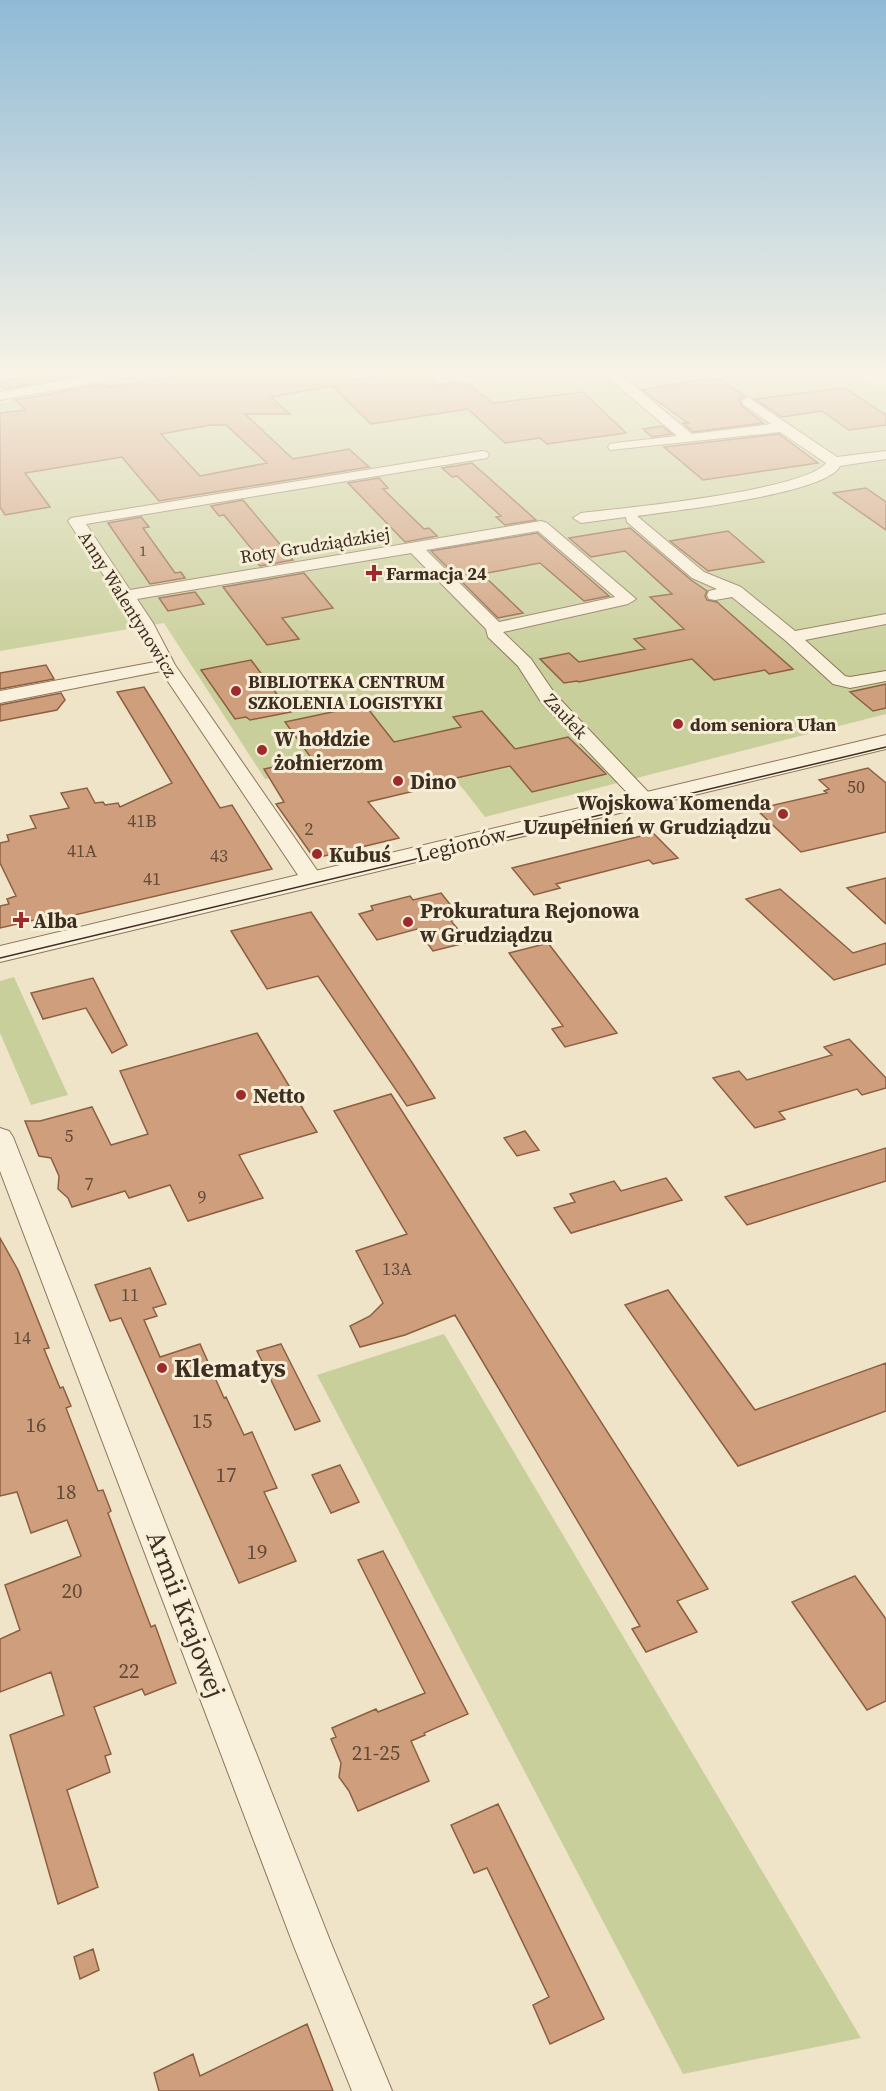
<svg xmlns="http://www.w3.org/2000/svg" width="886" height="2091" font-family="'Source Serif 4',serif">
<style>
.green{fill:#c9cf9b}
.building{fill:#cf9f7d;stroke:#8d5f41;stroke-width:1.5;fill-rule:evenodd}
.lines{fill:none;stroke-linecap:round;stroke-linejoin:round}
.minor-casing{stroke:#8d765c;stroke-width:2}
.tertiary-casing{stroke:#8d765c;stroke-width:2}
.minor{fill:#faf1dc;fill-rule:evenodd}
.tertiary{fill:#faf1dc;fill-rule:evenodd}
.tram{stroke:#3d2e20;stroke-width:1.5}
.poi-dot{fill:#9e2a2b;stroke:#f7eed8;stroke-width:2}
.labels{text-anchor:middle;dominant-baseline:central;stroke-width:6;stroke-linejoin:round;paint-order:stroke}
.far-number-label{font-size:15px;fill:#624a37}
.far-street-label{font-size:18px;fill:#3d2e20;stroke:#f7eed8}
.far-poi-label{font-size:18px;font-weight:bold;fill:#3d2e20;stroke:#f7eed8;text-anchor:start}
.number-label{font-size:18px;fill:#624a37}
.poi-label{font-size:21px;font-weight:bold;fill:#3d2e20;stroke:#f7eed8;text-anchor:start}
.street-label{font-size:21px;fill:#3d2e20;stroke:#f7eed8}
.near-number-label{font-size:21px;fill:#624a37}
.near-poi-label{font-size:26px;font-weight:bold;fill:#3d2e20;stroke:#f7eed8;text-anchor:start}
.near-street-label{font-size:26px;fill:#3d2e20;stroke:#f7eed8}
</style>
<rect width="100%" height="100%" fill="#f0e4c8"/>
<path class="green" d="M 163,372 L 832,372 L 884,387 L 886,388 L 886,714 L 485,817 L 464,790 L 428,750 L 265,779 L 164,623 L 0,651 L 0,403 Z
M 14,977 L 68,1095 L 31,1105 L 0,1033 L 0,981 Z
M 444,1334 L 861,2038 L 683,2074 L 317,1375 Z"/>
<path class="building" d="M 58,372 L 92,373 L 4,389 L 0,385 L 0,381 Z
M 203,372 L 350,372 L 351,380 L 405,372 L 424,372 L 438,385 L 453,382 L 468,384 L 493,403 L 583,392 L 626,433 L 547,444 L 540,438 L 505,443 L 468,409 L 371,424 L 332,386 L 271,397 L 290,414 L 245,414 L 293,459 L 349,449 L 369,467 L 159,501 L 122,457 L 25,473 L 50,507 L 5,515 L 0,507 L 0,413 L 26,410 L 15,400 L 104,384 L 108,387 ZM 211,425 L 226,425 L 267,463 L 200,476 L 161,434 Z
M 720,379 L 745,396 L 739,400 L 741,405 L 763,423 L 693,432 L 683,423 L 688,423 L 642,390 L 699,380 Z
M 845,388 L 886,415 L 886,425 L 849,430 L 822,411 L 782,417 L 755,399 Z
M 662,426 L 672,434 L 652,437 L 643,429 Z
M 779,434 L 818,463 L 703,480 L 664,447 Z
M 472,463 L 536,520 L 505,525 L 496,517 L 501,516 L 457,476 L 452,477 L 442,468 Z
M 379,478 L 388,488 L 383,489 L 424,529 L 429,528 L 437,536 L 405,542 L 348,483 Z
M 866,488 L 886,502 L 886,530 L 833,493 Z
M 243,500 L 293,560 L 260,566 L 254,559 L 259,558 L 224,515 L 219,516 L 211,506 Z
M 141,517 L 149,527 L 143,528 L 175,573 L 181,572 L 185,578 L 150,584 L 108,523 Z
M 630,528 L 691,580 L 707,591 L 705,596 L 707,600 L 717,602 L 793,669 L 769,674 L 765,670 L 714,680 L 692,659 L 579,682 L 577,681 L 564,683 L 540,659 L 569,653 L 579,662 L 645,649 L 634,639 L 684,629 L 650,597 L 672,594 L 625,551 L 591,557 L 569,538 Z
M 728,531 L 764,562 L 708,571 L 670,541 Z
M 537,533 L 609,596 L 584,601 L 540,563 L 482,574 L 523,613 L 498,618 L 431,551 Z
M 304,573 L 333,608 L 282,618 L 299,639 L 267,645 L 223,587 Z
M 195,592 L 204,604 L 168,611 L 159,598 Z
M 251,660 L 276,693 L 291,712 L 250,720 L 246,717 L 235,719 L 201,670 Z
M 46,665 L 54,679 L 0,689 L 0,673 Z
M 886,684 L 886,708 L 873,711 L 850,692 Z
M 144,687 L 220,808 L 232,805 L 272,869 L 49,921 L 47,917 L 0,928 L 0,906 L 9,904 L 7,899 L 16,896 L 0,863 L 0,843 L 9,841 L 7,835 L 36,828 L 30,816 L 69,808 L 61,793 L 87,788 L 95,803 L 103,802 L 105,805 L 118,803 L 120,807 L 172,783 L 117,692 Z
M 61,693 L 65,700 L 57,710 L 0,721 L 0,705 Z
M 365,705 L 394,742 L 461,727 L 453,717 L 482,711 L 515,749 L 568,737 L 606,774 L 532,792 L 510,766 L 429,784 L 431,787 L 368,802 L 399,838 L 320,857 L 312,855 L 276,804 L 284,802 L 264,769 L 312,759 L 285,722 Z
M 868,768 L 886,783 L 886,832 L 801,852 L 756,809 L 827,793 L 824,791 L 829,789 L 819,780 Z
M 653,833 L 678,858 L 653,864 L 649,860 L 556,884 L 560,888 L 534,895 L 512,868 Z
M 886,878 L 886,924 L 847,888 Z
M 780,889 L 853,953 L 886,943 L 886,964 L 834,980 L 746,899 Z
M 441,893 L 461,918 L 451,921 L 469,942 L 433,951 L 417,929 L 377,940 L 359,914 L 373,910 L 371,906 L 410,896 L 413,900 Z
M 311,912 L 413,1064 L 435,1098 L 407,1106 L 318,976 L 267,989 L 231,931 Z
M 548,943 L 617,1033 L 565,1047 L 552,1029 L 563,1026 L 509,953 Z
M 93,978 L 127,1045 L 112,1053 L 86,1008 L 43,1019 L 31,993 Z
M 257,1033 L 317,1132 L 239,1155 L 263,1198 L 188,1221 L 170,1185 L 129,1198 L 125,1191 L 72,1207 L 68,1198 L 58,1189 L 59,1176 L 51,1158 L 39,1156 L 25,1121 L 40,1121 L 92,1107 L 111,1145 L 148,1134 L 120,1071 Z
M 849,1039 L 886,1078 L 886,1088 L 862,1095 L 857,1089 L 779,1112 L 785,1119 L 755,1128 L 713,1078 L 739,1071 L 747,1080 L 832,1055 L 824,1047 Z
M 391,1094 L 708,1589 L 677,1601 L 697,1632 L 646,1652 L 632,1629 L 640,1626 L 455,1315 L 405,1335 L 360,1347 L 350,1326 L 370,1316 L 383,1303 L 356,1251 L 407,1234 L 334,1111 Z
M 525,1131 L 539,1150 L 517,1156 L 504,1138 Z
M 886,1148 L 886,1181 L 747,1225 L 725,1197 Z
M 666,1178 L 682,1200 L 571,1233 L 554,1208 L 575,1202 L 570,1194 L 614,1181 L 621,1191 Z
M 0,1238 L 18,1270 L 49,1348 L 44,1349 L 60,1388 L 63,1387 L 71,1406 L 66,1408 L 98,1491 L 103,1490 L 111,1511 L 108,1513 L 129,1569 L 151,1627 L 155,1625 L 176,1683 L 145,1695 L 142,1689 L 94,1707 L 111,1754 L 105,1756 L 110,1772 L 67,1790 L 98,1887 L 58,1904 L 10,1735 L 64,1715 L 51,1672 L 0,1692 L 0,1639 L 20,1630 L 5,1585 L 81,1556 L 67,1520 L 31,1533 L 17,1492 L 0,1496 Z
M 150,1268 L 166,1304 L 153,1308 L 157,1316 L 144,1320 L 160,1357 L 200,1344 L 224,1398 L 226,1397 L 244,1435 L 252,1432 L 277,1488 L 264,1492 L 296,1561 L 239,1583 L 121,1318 L 110,1321 L 95,1285 Z
M 668,1290 L 755,1410 L 886,1363 L 886,1411 L 738,1466 L 625,1305 Z
M 281,1344 L 320,1421 L 295,1430 L 257,1351 Z
M 340,1465 L 359,1502 L 331,1513 L 312,1475 Z
M 383,1551 L 468,1714 L 424,1733 L 425,1735 L 411,1741 L 429,1781 L 358,1811 L 349,1791 L 339,1777 L 341,1763 L 331,1739 L 336,1737 L 332,1728 L 376,1709 L 378,1712 L 425,1693 L 358,1560 Z
M 855,1576 L 886,1619 L 886,1701 L 867,1710 L 792,1602 Z
M 498,1804 L 604,2019 L 550,2044 L 533,2005 L 549,1997 L 487,1868 L 474,1873 L 451,1825 Z
M 93,1949 L 99,1970 L 80,1979 L 74,1957 Z
M 307,2024 L 333,2091 L 159,2091 L 154,2073 L 193,2054 L 200,2076 Z"/>
<g class="lines">
<g class="minor-casing">
<path id="minor" d="M 111,372 L 140,372 L 134,376 L 0,400 L 0,392 Z
M 574,372 L 619,373 L 692,434 L 771,424 L 743,404 L 741,401 L 748,397 L 837,457 L 886,451 L 886,459 L 840,466 C 827,494 671,511 637,516 L 704,572 L 741,587 L 795,631 L 886,614 L 886,624 L 805,640 L 845,676 L 850,677 L 886,671 L 886,681 L 850,688 L 833,684 L 786,641 L 732,597 L 715,600 L 709,599 L 707,595 L 709,591 L 717,589 L 692,578 L 627,522 L 626,517 L 581,523 L 573,518 L 581,513 C 624,508 804,491 826,463 L 780,432 L 610,450 L 608,447 L 610,444 L 615,443 L 677,436 L 611,380 C 597,380 583,383 574,372 Z
M 482,451 L 487,452 L 489,455 L 487,458 L 86,524 L 130,590 L 541,521 L 547,523 L 636,599 L 628,604 L 503,632 L 531,659 L 555,694 L 652,796 L 655,800 L 652,804 L 638,804 L 541,702 L 518,666 L 488,637 L 486,629 L 411,553 L 137,599 L 153,623 L 175,665 L 323,879 L 320,884 L 312,885 L 304,884 L 161,671 L 0,703 L 0,691 L 155,662 L 135,623 L 68,521 L 71,518 ZM 538,531 L 615,597 L 499,622 L 426,550 Z
M 0,1128 L 9,1131 L 13,1137 L 331,1943 L 392,2091 L 352,2091 L 293,1944 L 0,1171 Z"/>
</g>
<g class="tertiary-casing">
<path id="tertiary" d="M 886,735 L 886,749 L 0,962 L 0,946 Z"/>
</g>
<use href="#minor" class="minor"/>
<use href="#tertiary" class="tertiary"/>
<path class="tram" d="M 0,958 L 886,747"/>
</g>
<linearGradient id="sky" x2="0" y2="1"><stop stop-color="#8fbad6"/><stop offset="0.56" stop-color="#f8f3e6"/><stop offset="1" stop-color="#f8f3e6" stop-opacity="0"/></linearGradient>
<rect width="886" height="665" fill="url(#sky)"/>
<g class="poi-dot">
<path d="M371 564h6v6h6v6h-6v6h-6v-6h-6v-6h6z"/>
<circle cx="236" cy="691" r="6"/>
<circle cx="678" cy="724" r="6"/>
<circle cx="262" cy="750" r="6"/>
<circle cx="398" cy="781" r="6"/>
<circle cx="783" cy="814" r="6"/>
<circle cx="317" cy="854" r="6"/>
<path d="M18 911h6v6h6v6h-6v6h-6v-6h-6v-6h6z"/>
<circle cx="408" cy="922" r="6"/>
<circle cx="241" cy="1095" r="6"/>
<circle cx="162" cy="1368" r="6"/>
</g>
<g class="labels">
<g class="far-number-label">
<text x="143" y="550">1</text>
</g>
<g class="far-street-label">
<text transform="translate(315 545) rotate(-9)">Roty Grudziądzkiej</text>
<text transform="translate(128 604) rotate(58)">Anny Walentynowicz</text>
<text transform="translate(566 716) rotate(47)">Zaułek</text>
</g>
<g class="far-poi-label">
<text x="386" y="573">Farmacja 24</text>
<text x="248" y="681">BIBLIOTEKA CENTRUM<tspan x="248" dy="21">SZKOLENIA LOGISTYKI</tspan></text>
<text x="690" y="724">dom seniora Ułan</text>
</g>
<g class="number-label">
<text x="856" y="786">50</text>
<text x="142" y="820">41B</text>
<text x="309" y="828">2</text>
<text x="82" y="850">41A</text>
<text x="219" y="855">43</text>
<text x="152" y="878">41</text>
<text x="69" y="1135">5</text>
<text x="89" y="1183">7</text>
<text x="202" y="1196">9</text>
<text x="397" y="1268">13A</text>
<text x="130" y="1294">11</text>
<text x="22" y="1337">14</text>
</g>
<g class="poi-label">
<text x="274" y="738">W hołdzie<tspan x="274" dy="24">żołnierzom</tspan></text>
<text x="410" y="781">Dino</text>
<text x="771" y="802" text-anchor="end">Wojskowa Komenda<tspan x="771" dy="24">Uzupełnień w Grudziądzu</tspan></text>
<text x="329" y="854">Kubuś</text>
<text x="420" y="910">Prokuratura Rejonowa<tspan x="420" dy="24">w Grudziądzu</tspan></text>
<text x="33" y="920">Alba</text>
<text x="253" y="1095">Netto</text>
</g>
<g class="street-label">
<text transform="translate(461 844) rotate(-14)">Legionów</text>
</g>
<g class="near-number-label">
<text x="202" y="1420">15</text>
<text x="36" y="1424">16</text>
<text x="226" y="1474">17</text>
<text x="66" y="1491">18</text>
<text x="257" y="1551">19</text>
<text x="72" y="1590">20</text>
<text x="129" y="1670">22</text>
<text x="376" y="1752">21-25</text>
</g>
<g class="near-poi-label">
<text x="174" y="1368">Klematys</text>
</g>
<g class="near-street-label">
<text transform="translate(186 1614) rotate(69)">Armii Krajowej</text>
</g>
</g>
</svg>
